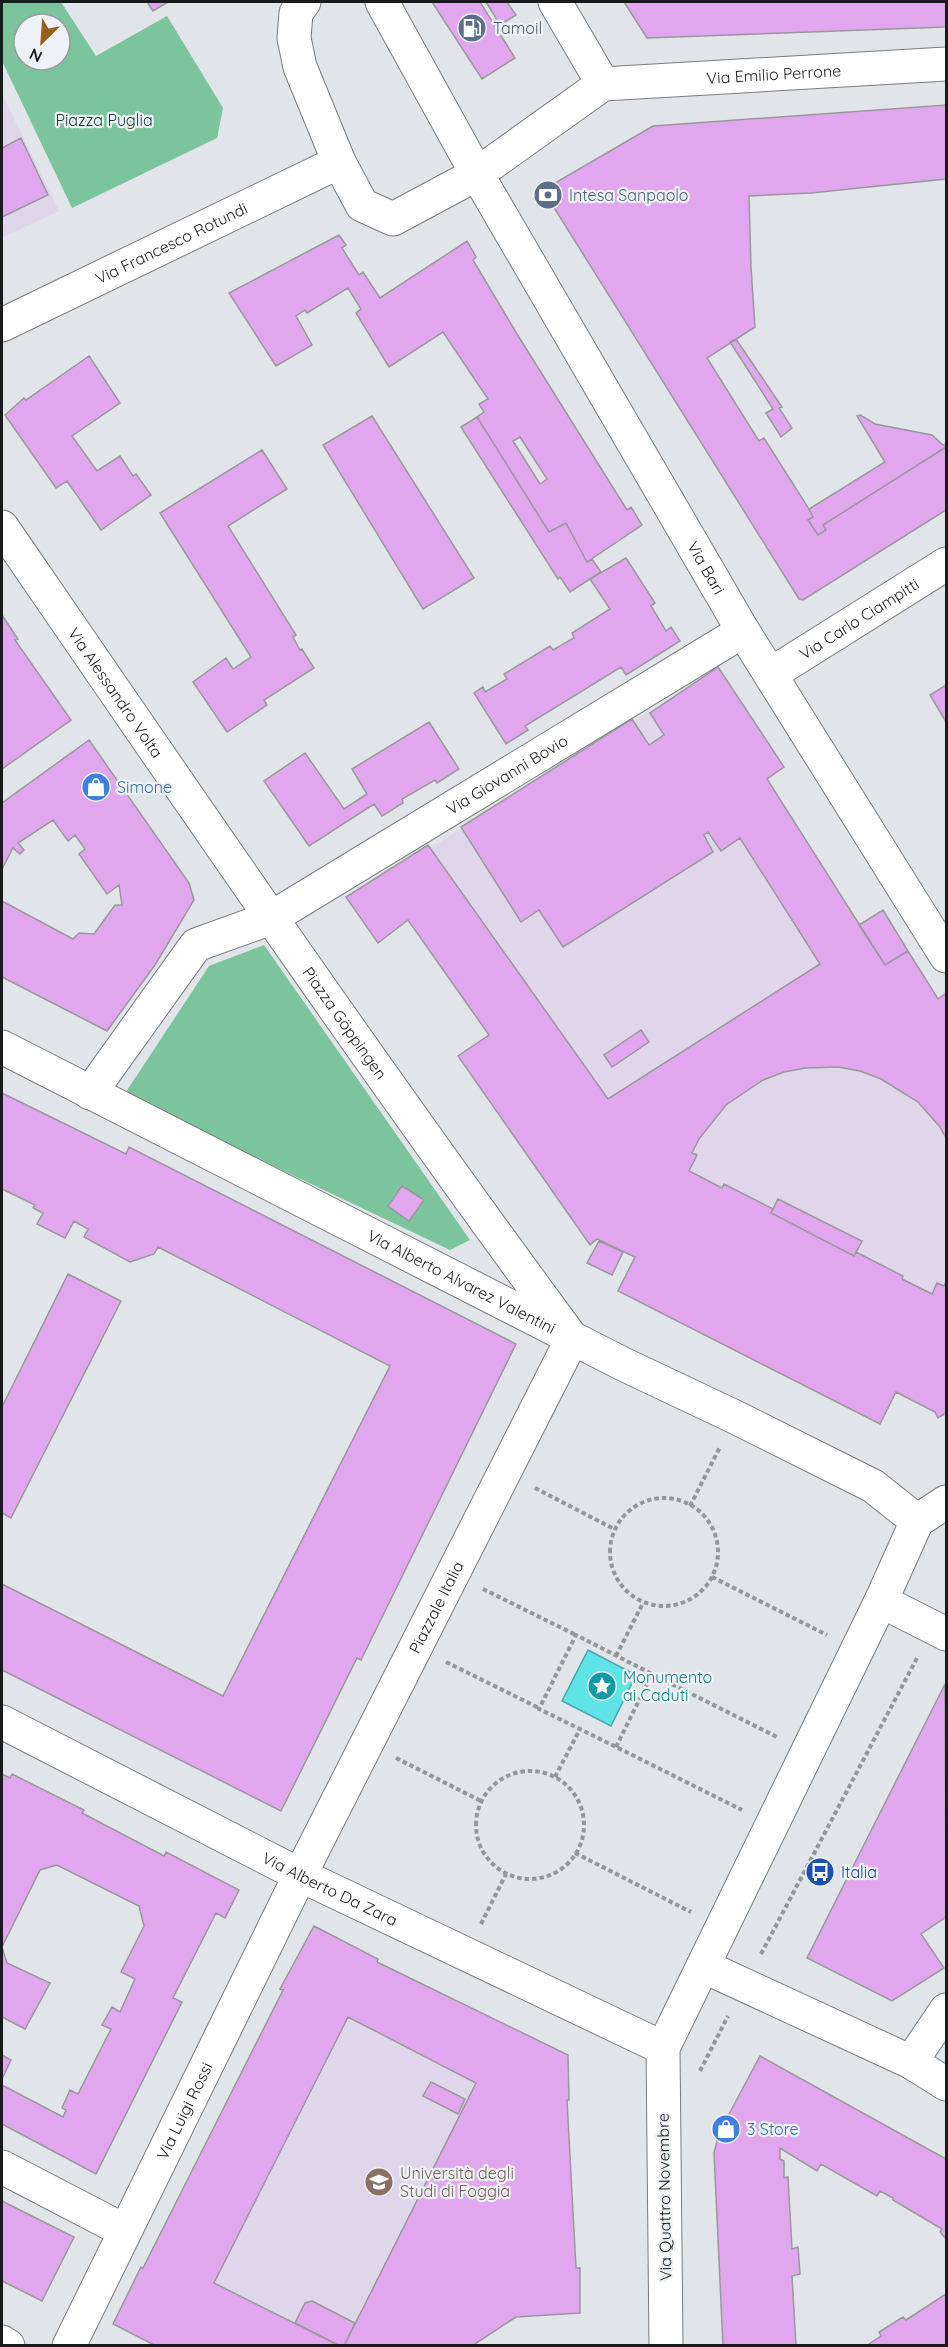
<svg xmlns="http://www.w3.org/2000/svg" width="948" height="2347" font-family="Quicksand,sans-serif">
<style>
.education{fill:#dfd6eb}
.green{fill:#7bc49d;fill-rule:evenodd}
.water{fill:#5ee4e6;stroke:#49a7a9;stroke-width:1.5}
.building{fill:#e0a7ef;stroke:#9b989c;stroke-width:1.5;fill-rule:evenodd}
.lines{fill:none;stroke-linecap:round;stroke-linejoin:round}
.minor-casing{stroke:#787c7f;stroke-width:35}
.path{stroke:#949799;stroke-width:4;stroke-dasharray:4.5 3;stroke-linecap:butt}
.minor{stroke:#fff;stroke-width:33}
.labels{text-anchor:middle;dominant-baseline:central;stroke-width:4.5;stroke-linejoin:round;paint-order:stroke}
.service-label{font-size:16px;fill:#4e5e75;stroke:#eef2f6;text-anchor:start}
.street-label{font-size:16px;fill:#191a1b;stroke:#eef2f6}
.park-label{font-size:16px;fill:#123c28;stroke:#eef2f6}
.shop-label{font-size:16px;fill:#366cbe;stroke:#eef2f6;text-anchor:start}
.culture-label{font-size:16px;fill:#0d838f;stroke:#eef2f6;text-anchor:start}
.transit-label{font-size:16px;fill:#164399;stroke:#eef2f6;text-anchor:start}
.education-label{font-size:16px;fill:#785e54;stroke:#eef2f6;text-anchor:start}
</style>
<rect width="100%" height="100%" fill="#e1e5e9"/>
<path class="education" d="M 2,94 L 59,211 L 2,238 Z
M 718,669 L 764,778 L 884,967 L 935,1002 L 945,998 L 946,1000 L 946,1409 L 941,1413 L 638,1256 L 493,1034 L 409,916 L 351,897 Z
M 313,1933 L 563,2057 L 517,2312 L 466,2346 L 167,2345 Z"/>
<path class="green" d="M 2,2 L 61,2 L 96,56 L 167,16 L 223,108 L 217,138 L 72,208 L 2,61 ZM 24,24 L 60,24 L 60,60 L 24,60 Z
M 264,945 L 470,1240 L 450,1250 L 124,1095 L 209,966 Z"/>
<path class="water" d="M 588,1650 L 636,1675 L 611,1726 L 562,1701 Z"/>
<path class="building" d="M 147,2 L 168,2 L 153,11 Z
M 432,2 L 480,2 L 515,58 L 482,79 Z
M 486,2 L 507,2 L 516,15 L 500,25 Z
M 624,2 L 946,2 L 946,27 L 647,38 Z
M 946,105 L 946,179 L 811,193 L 749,196 L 751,267 L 755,327 L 707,358 L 759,441 L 764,438 L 809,509 L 813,517 L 808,520 L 818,535 L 826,530 L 823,525 L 946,447 L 946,510 L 803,600 L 799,599 L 543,190 L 653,126 Z
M 21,138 L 48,195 L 2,217 L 2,148 Z
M 339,235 L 346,245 L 342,248 L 359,275 L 363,272 L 380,298 L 467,241 L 476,257 L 473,260 L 517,334 L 627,510 L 631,507 L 642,525 L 587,562 L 566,523 L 549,532 L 477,417 L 484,412 L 479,404 L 488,399 L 443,332 L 389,367 L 356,313 L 361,309 L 348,288 L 307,313 L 305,310 L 296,316 L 312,345 L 276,366 L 229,293 ZM 520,437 L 547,479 L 540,484 L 513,441 Z
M 736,339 L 782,407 L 779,408 L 792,428 L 781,437 L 766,413 L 773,409 L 730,342 Z
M 89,356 L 120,403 L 72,436 L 97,471 L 120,456 L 133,476 L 136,474 L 151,495 L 101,530 L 67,481 L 56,488 L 5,415 L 24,398 L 26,400 Z
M 860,415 L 875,424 L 932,435 L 943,445 L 946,444 L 946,447 L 823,525 L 826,530 L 818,535 L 808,520 L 813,517 L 809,509 L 885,462 L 857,416 Z
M 372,416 L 474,578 L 423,609 L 323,445 Z
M 477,417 L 549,532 L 566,523 L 587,562 L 592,559 L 601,572 L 570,592 L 560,577 L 558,579 L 461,427 Z
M 262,450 L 287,489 L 228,526 L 296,635 L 293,637 L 300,650 L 302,649 L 314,668 L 264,700 L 267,705 L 227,732 L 193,682 L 226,658 L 233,669 L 251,657 L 160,513 Z
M 626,558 L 655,603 L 651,606 L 666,631 L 671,627 L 680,641 L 626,675 L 621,667 L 525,726 L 528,730 L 506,744 L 474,693 L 483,687 L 485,692 L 507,679 L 504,674 L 550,646 L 553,650 L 574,638 L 572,633 L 610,609 L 590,579 Z
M 2,615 L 18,639 L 15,640 L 71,720 L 2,769 Z
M 718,667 L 784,767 L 767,779 L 885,965 L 908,951 L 938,999 L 945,994 L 946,995 L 946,1138 L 940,1127 L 918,1102 L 881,1079 L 860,1071 L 838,1067 L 805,1068 L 784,1072 L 763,1080 L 726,1105 L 699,1139 L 692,1153 L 697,1155 L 689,1171 L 722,1188 L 724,1184 L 773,1209 L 771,1213 L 854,1256 L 856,1252 L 903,1276 L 902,1279 L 932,1294 L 937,1283 L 944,1286 L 946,1281 L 946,1413 L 938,1418 L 935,1412 L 896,1392 L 880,1424 L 618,1291 L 635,1257 L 597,1239 L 590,1245 L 458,1056 L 489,1035 L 408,920 L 378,943 L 346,897 L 428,845 L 608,1099 L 820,964 L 740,838 L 721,851 L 708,832 L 704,835 L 713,852 L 563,947 L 539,910 L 521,922 L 461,827 L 632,719 L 649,745 L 664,735 L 650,713 Z
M 946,685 L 946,722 L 930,695 Z
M 429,722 L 459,769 L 437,783 L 435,780 L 402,799 L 403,803 L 382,816 L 374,804 L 309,846 L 264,781 L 305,753 L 344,809 L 367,794 L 352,769 Z
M 89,740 L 189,883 L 194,900 L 155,965 L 107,1031 L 2,977 L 2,901 L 73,939 L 79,933 L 94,934 L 115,905 L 122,905 L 119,885 L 107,894 L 79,854 L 85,849 L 75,835 L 68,841 L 53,820 L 18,843 L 24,850 L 20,854 L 13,848 L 2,869 L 2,803 Z
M 883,910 L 908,951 L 885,965 L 859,925 Z
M 641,1030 L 649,1042 L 612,1067 L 604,1055 Z
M 2,1093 L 126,1154 L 129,1147 L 516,1344 L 361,1660 L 357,1658 L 281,1811 L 2,1670 L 2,1584 L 223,1696 L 390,1366 L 158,1247 L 154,1254 L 130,1262 L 84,1237 L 88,1229 L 74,1221 L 65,1238 L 37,1224 L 43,1213 L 33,1208 L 35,1205 L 2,1189 Z
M 402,1186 L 424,1200 L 409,1221 L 388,1206 Z
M 778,1199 L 862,1241 L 854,1256 L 771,1213 Z
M 599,1241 L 623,1252 L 612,1275 L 587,1263 Z
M 68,1274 L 121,1301 L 11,1518 L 2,1513 L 2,1407 Z
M 945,1684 L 946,1917 L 921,1934 L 944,1968 L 892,2001 L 807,1958 Z
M 2,1774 L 10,1778 L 12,1774 L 84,1810 L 82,1813 L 164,1856 L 166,1852 L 239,1890 L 225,1918 L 216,1913 L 173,1998 L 182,2002 L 96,2174 L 2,2124 L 2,2085 L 63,2117 L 66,2110 L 62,2108 L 70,2090 L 78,2094 L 111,2029 L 102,2025 L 112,2007 L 120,2012 L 135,1979 L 121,1972 L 144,1926 L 139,1906 L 57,1865 L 40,1870 L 2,1947 L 7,1963 L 50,1983 L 25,2029 L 2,2017 Z
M 314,1926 L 378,1959 L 377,1962 L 568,2055 L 569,2100 L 567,2100 L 576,2268 L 580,2268 L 580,2313 L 516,2317 L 472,2346 L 344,2346 L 476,2083 L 348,2017 L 214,2283 L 340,2346 L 156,2346 L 113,2324 L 141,2267 L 143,2268 L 283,1990 L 280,1989 Z
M 2,2055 L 11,2060 L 2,2079 Z
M 760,2056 L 946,2159 L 946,2239 L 940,2232 L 942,2229 L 893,2200 L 893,2198 L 880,2191 L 877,2196 L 821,2164 L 817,2171 L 780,2148 L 780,2159 L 784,2161 L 784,2178 L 788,2177 L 792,2249 L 798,2247 L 800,2274 L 792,2276 L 796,2346 L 723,2346 L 714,2153 L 719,2133 Z
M 431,2082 L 465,2099 L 458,2114 L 423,2096 Z
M 2,2201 L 74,2237 L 42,2301 L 2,2281 Z
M 946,2294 L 946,2346 L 866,2346 L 881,2336 L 879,2332 L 903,2317 L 906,2320 Z
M 312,2301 L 355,2323 L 344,2346 L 340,2346 L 295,2323 L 305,2303 Z"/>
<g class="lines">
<g class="minor-casing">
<g id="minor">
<path id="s1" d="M 304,2 L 296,13 L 294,38 L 300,67 L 339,162 L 362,205 L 393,219 L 477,174 L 603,84 L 946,64"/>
<path id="s2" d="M 382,2 L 477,174 L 743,631 L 946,956"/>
<path d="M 555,2 L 603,84"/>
<path id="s3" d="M 2,325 L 339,162"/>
<path id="s4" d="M 2,527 C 188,798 373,1069 568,1333"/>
<path id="s5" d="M 771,674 L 946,564"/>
<path id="s6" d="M 2,1047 L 623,1364 L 735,1417 L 873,1486 L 917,1521"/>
<path id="s7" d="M 90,1093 L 196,945 L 271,918 L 743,631"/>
<path d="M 917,1521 L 946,1502"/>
<path d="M 881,1601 L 946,1634"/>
<path id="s8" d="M 2,1722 L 300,1875 L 663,2048"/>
<path d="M 703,1966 L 911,2062 L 946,2084"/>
<path d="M 911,2062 L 946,2010"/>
<path d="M 2,2167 L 125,2231"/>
<path d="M 2,2342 L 8,2346"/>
<path id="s9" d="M 69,2346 L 300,1875 L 572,1339"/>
<path d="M 666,2346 L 663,2048 L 881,1601 L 917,1521"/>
</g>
</g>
<path class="path" d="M 535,1488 L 614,1529
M610 1552a54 54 0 1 1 108 0a54 54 0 1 1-108 0Z
M 690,1506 L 720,1447
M 712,1577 L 827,1635
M 483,1589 L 576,1635
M 616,1656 L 643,1603
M 446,1662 L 539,1708
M 652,1674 L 777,1737
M 616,1747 L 652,1674 L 576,1635 L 539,1709 C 607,1742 674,1776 742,1810
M 396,1758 L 481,1801
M476 1825a54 54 0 1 1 108 0a54 54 0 1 1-108 0Z
M 555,1777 L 580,1729
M 575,1853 L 691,1912
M 481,1924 L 506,1874
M 761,1954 L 917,1658
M 700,2071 L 728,2016"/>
<use href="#minor" class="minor"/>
</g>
<defs>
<g id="fuel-disc" transform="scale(1.5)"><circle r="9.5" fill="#5c6f8a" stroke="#eef2f6"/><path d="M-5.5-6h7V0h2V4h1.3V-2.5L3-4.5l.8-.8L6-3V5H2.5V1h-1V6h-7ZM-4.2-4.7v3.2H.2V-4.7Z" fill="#fff"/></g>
<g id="bank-disc" transform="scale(1.5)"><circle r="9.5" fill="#5c6f8a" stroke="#eef2f6"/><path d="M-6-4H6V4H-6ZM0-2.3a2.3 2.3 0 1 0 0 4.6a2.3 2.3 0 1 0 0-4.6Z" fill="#fff"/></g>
<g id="shop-disc" transform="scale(1.5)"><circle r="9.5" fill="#3f7fe0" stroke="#eef2f6"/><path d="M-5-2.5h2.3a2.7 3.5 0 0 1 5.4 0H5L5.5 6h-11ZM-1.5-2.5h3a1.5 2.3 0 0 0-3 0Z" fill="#fff"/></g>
<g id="sight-disc" transform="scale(1.5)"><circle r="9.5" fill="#0f9aa8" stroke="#eef2f6"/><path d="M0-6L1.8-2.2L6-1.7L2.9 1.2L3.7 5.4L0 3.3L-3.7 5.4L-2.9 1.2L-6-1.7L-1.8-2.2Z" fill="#fff"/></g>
<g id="bus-disc" transform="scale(1.5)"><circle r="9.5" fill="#1a4fb4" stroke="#eef2f6"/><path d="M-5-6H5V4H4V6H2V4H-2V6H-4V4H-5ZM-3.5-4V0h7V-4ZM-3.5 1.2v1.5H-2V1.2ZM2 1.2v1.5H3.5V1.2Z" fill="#fff"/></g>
<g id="university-disc" transform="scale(1.5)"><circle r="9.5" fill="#8d6e63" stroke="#eef2f6"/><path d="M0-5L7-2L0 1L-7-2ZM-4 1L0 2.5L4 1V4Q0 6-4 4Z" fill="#fff"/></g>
</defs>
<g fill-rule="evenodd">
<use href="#fuel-disc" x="472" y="28"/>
<use href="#bank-disc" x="548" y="195"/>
<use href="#shop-disc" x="96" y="787"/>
<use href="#sight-disc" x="602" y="1686"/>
<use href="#bus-disc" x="820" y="1872"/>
<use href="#shop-disc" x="726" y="2129"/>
<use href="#university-disc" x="379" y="2182"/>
</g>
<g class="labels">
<g class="service-label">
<text x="493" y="28">Tamoil</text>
<text x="569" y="195">Intesa Sanpaolo</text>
</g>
<g class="street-label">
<text stroke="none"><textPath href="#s1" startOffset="675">Via Emilio Perrone</textPath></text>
<text stroke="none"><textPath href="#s3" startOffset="188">Via Francesco Rotundi</textPath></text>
<text stroke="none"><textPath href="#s2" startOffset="652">Via Bari</textPath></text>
<text stroke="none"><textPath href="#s5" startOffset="104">Via Carlo Ciampitti</textPath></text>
<text stroke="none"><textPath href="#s4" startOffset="201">Via Alessandro Volta</textPath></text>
<text stroke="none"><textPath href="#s7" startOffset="538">Via Giovanni Bovio</textPath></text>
<text stroke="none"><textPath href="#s4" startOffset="603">Piazza Göppingen</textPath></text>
<text stroke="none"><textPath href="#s6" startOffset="516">Via Alberto Alvarez Valentini</textPath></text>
<text stroke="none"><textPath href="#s9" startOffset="825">Piazzale Italia</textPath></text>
<text stroke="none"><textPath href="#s8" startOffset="368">Via Alberto Da Zara</textPath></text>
<text stroke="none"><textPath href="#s9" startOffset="262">Via Luigi Rossi</textPath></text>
<text transform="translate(664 2197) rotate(-91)">Via Quattro Novembre</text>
</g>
<g class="park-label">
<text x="104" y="120">Piazza Puglia</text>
</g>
<g class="shop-label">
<text x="117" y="787">Simone</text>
<text x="747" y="2129">3 Store</text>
</g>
<g class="culture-label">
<text x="623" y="1677">Monumento<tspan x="623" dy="18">ai Caduti</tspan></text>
</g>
<g class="transit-label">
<text x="841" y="1872">Italia</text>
</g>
<g class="education-label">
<text x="400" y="2173">Università degli<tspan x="400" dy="18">Studi di Foggia</tspan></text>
</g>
</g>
<rect width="948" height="2347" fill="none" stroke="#191a1b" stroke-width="6"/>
<g transform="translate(42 42) rotate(205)"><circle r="28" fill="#eef2f6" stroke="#999c9e" stroke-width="1.5"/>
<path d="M0-4.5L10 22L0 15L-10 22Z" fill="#975f1a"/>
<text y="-9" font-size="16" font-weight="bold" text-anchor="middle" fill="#191a1b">N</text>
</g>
</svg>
